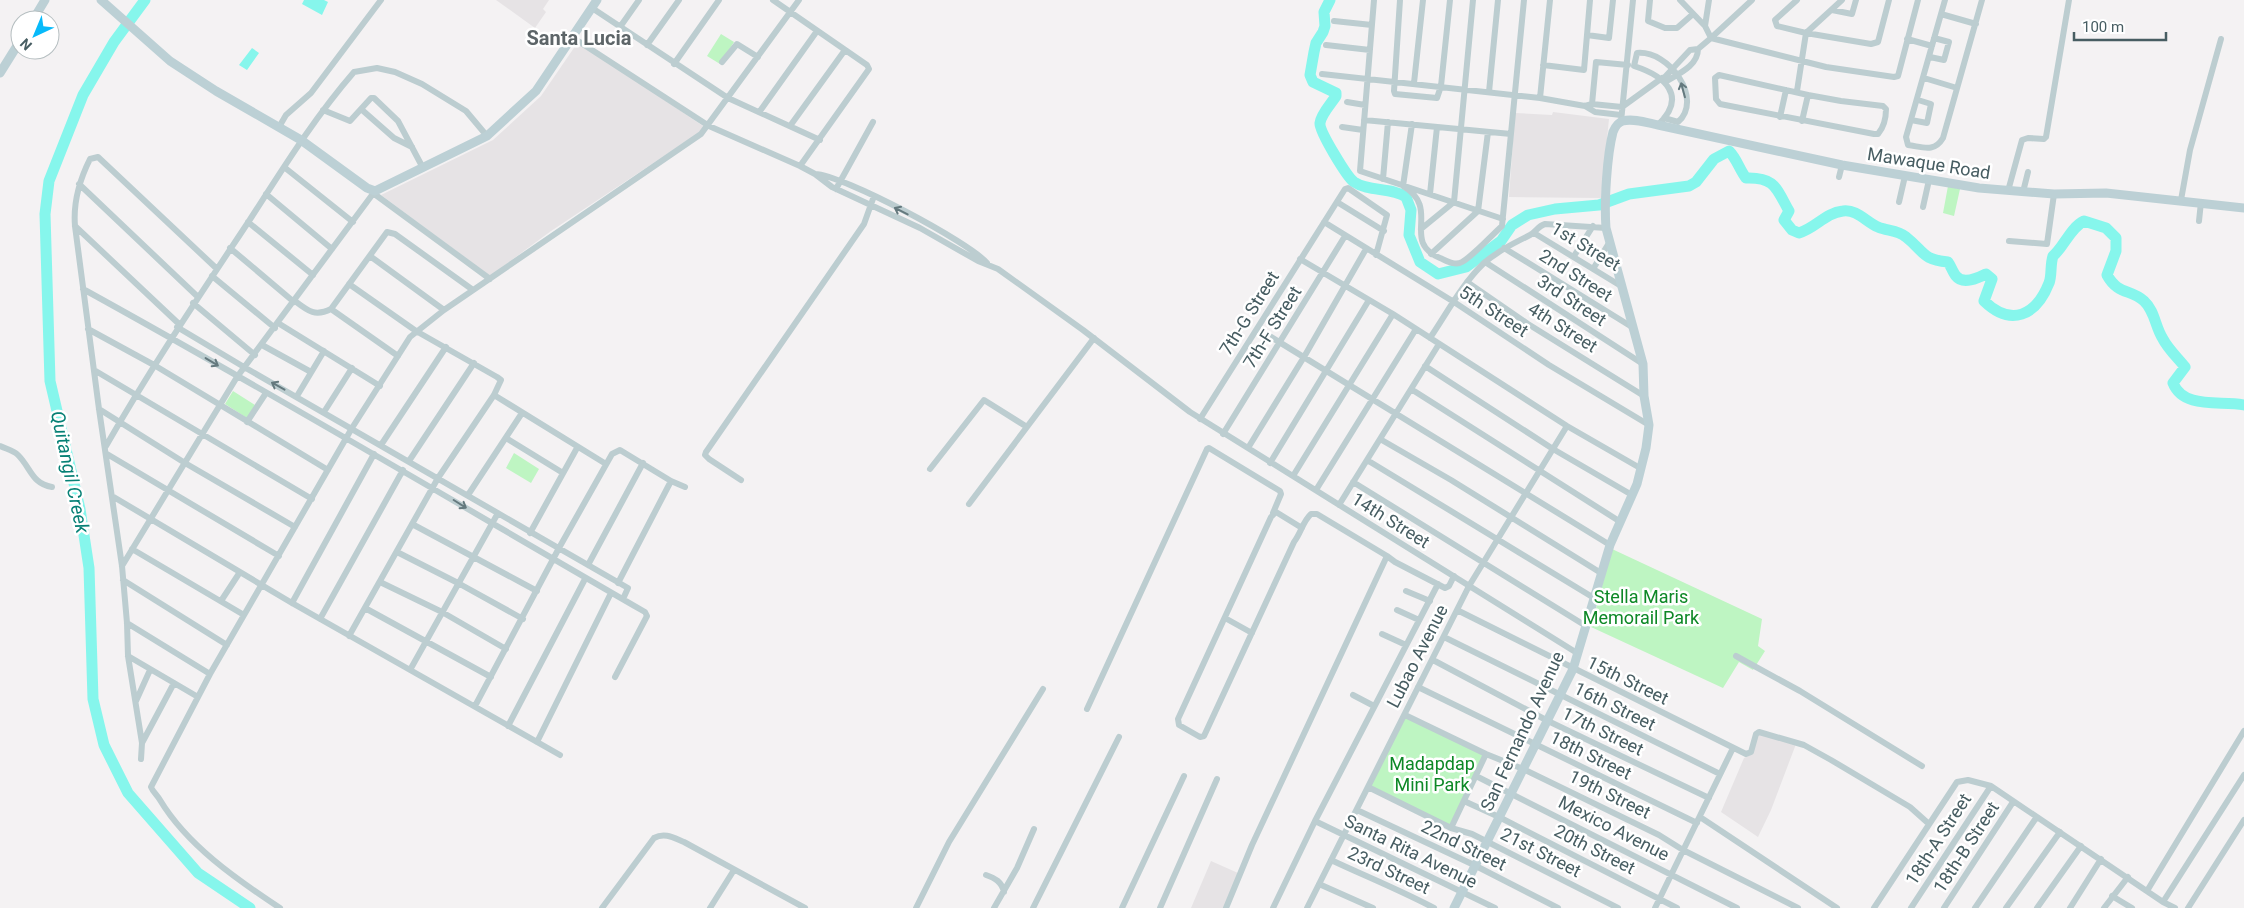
<svg xmlns="http://www.w3.org/2000/svg" width="2244" height="908" font-family="Roboto,sans-serif">
<style>
.education{fill:#e6e3e5}
.green{fill:#bef5c2}
.water{fill:#86f6ec}
.lines{fill:none;stroke-linecap:round;stroke-linejoin:round}
.river{stroke:#86f6ec;stroke-width:11}
.street{stroke:#bccdd0;stroke-width:6}
.secondary{stroke:#bcd0d5;stroke-width:9}
.oneway{stroke:#64797e}
.labels{text-anchor:middle;dominant-baseline:central;stroke-width:5;stroke-linejoin:round;paint-order:stroke}
.street-label{font-size:18px;fill:#475d62;stroke:#fff}
.park-label{font-size:18px;fill:#0d8826;stroke:#fff}
.water-label{font-size:19px;font-style:italic;fill:#068075;stroke:#fff}
.quarter-label{font-size:20px;font-weight:bold;fill:#5d6568;stroke:#fff}
</style>
<rect width="100%" height="100%" fill="#f4f2f3"/>
<path class="education" d="M 496,0 L 549,0 L 543,9 L 546,12 L 535,28 Z
M 578,42 L 706,128 L 551,231 L 490,276 L 381,195 L 493,140 L 541,96 Z
M 1553,112 L 1609,119 L 1601,198 L 1509,197 L 1515,113 L 1552,115 Z
M 1758,733 L 1796,744 L 1771,810 L 1758,837 L 1721,812 L 1744,758 L 1750,755 Z
M 1211,861 L 1238,873 L 1224,908 L 1191,908 Z"/>
<path class="green" d="M 721,34 L 734,42 L 720,64 L 707,56 Z
M 1948,186 L 1960,189 L 1954,216 L 1943,213 Z
M 233,391 L 255,405 L 247,418 L 225,404 Z
M 514,453 L 539,469 L 531,483 L 506,468 Z
M 1612,549 L 1762,619 L 1758,646 L 1765,651 L 1753,670 L 1739,662 L 1723,688 L 1591,627 Z
M 1405,715 L 1486,754 L 1451,828 L 1368,787 Z"/>
<path class="water" d="M 304,0 L 324,0 L 328,2 L 322,15 L 302,4 Z
M 252,48 L 259,53 L 247,70 L 239,65 Z"/>
<g class="lines">
<path class="river" d="M 145,0 L 114,42 L 83,95 L 49,181 L 45,214 L 50,381 L 80,509 L 89,568 L 93,699 L 104,745 L 128,793 L 198,873 L 250,908
M 1330,0 L 1324,12 L 1325,26 L 1323,32 L 1316,43 L 1314,52 L 1310,75 L 1313,82 L 1336,93 L 1336,96 C 1331,104 1321,114 1320,123 C 1319,131 1347,177 1354,182 C 1369,192 1391,187 1406,197 L 1411,210 L 1409,235 L 1420,262 L 1438,274 L 1466,267 L 1501,241 L 1512,225 L 1528,215 L 1555,209 L 1599,205 L 1629,194 L 1689,186 L 1696,182 L 1714,159 L 1729,151 C 1737,159 1739,169 1746,178 C 1775,177 1776,188 1789,211 L 1784,220 L 1792,230 L 1799,233 C 1816,228 1825,213 1843,211 C 1857,209 1866,222 1878,227 C 1887,231 1898,230 1906,237 C 1925,252 1921,259 1948,262 C 1951,266 1953,273 1956,276 C 1963,285 1978,278 1986,274 L 1992,279 L 1984,301 C 2011,327 2036,316 2049,283 C 2052,276 2050,265 2053,256 C 2064,247 2070,228 2084,221 L 2106,228 L 2116,238 L 2116,251 L 2107,275 C 2118,295 2131,289 2144,301 C 2155,311 2155,327 2163,339 C 2168,349 2178,358 2185,367 L 2173,383 C 2184,410 2221,400 2244,405"/>
<path class="street" d="M 773,0 L 867,65 L 869,69 L 800,166
M 1374,0 L 1360,171 L 1503,219
M 1400,0 L 1394,91 L 1395,94 L 1437,98 L 1441,86 L 1450,0
M 1650,0 L 1648,21 L 1665,28 L 1677,28 L 1693,14
M 1680,0 L 1705,26 L 1711,38 L 1826,67 L 1894,77 L 1898,76 L 1918,0
M 1797,0 L 1775,20 L 1777,26 L 1806,33 L 1871,44 L 1878,42 L 1889,0
M 1945,0 L 1906,137 L 1908,145 C 1923,147 1934,153 1943,138 L 1982,0
M 592,8 L 728,98 L 820,140
M 1832,10 L 1852,14 L 1856,0
M 1941,14 L 1976,24
M 1334,21 L 1372,25
M 1705,26 L 1709,0
M 620,27 L 639,0
M 1587,35 L 1609,38 L 1613,0
M 572,37 L 709,126 L 800,166 L 815,174 L 832,187 L 920,228 L 978,261 L 998,269 L 1083,330 L 1190,412 L 1577,653
M 1907,39 L 1932,46
M 647,45 L 679,0
M 1326,45 L 1370,50
M 1930,57 L 1944,60 L 1949,42 L 1934,38
M 722,62 L 737,44 L 758,57
M 674,64 L 719,0
M 1543,65 L 1584,70 L 1590,0
M 1322,74 L 1540,98 L 1585,106 L 1592,104 L 1622,107 L 1662,78
M 1924,78 L 1957,88
M 1663,79 L 1690,50 L 1698,49 L 1711,38 L 1752,0
M 1665,82 C 1678,74 1698,66 1698,49
M 1414,83 L 1423,0
M 1797,91 L 1806,33 L 1842,0
M 1489,92 L 1498,0
M 1540,98 L 1550,0
M 1347,102 L 1365,105
M 1592,104 L 1596,62 L 1628,65
M 1585,106 L 1595,112 L 1621,115
M 361,109 L 394,138 L 412,147
M 323,110 L 350,121 L 371,98 L 374,98 L 398,121 L 423,168
M 760,111 L 817,31
M 1780,117 L 1786,90
M 1364,120 L 1511,134
M 1911,120 L 1927,123 L 1931,104 L 1918,100
M 1802,121 L 1808,95 L 1719,75 L 1715,78 L 1716,99 L 1720,104 L 1874,134 L 1878,134 C 1884,127 1886,118 1886,109 L 1883,106 L 1841,101 L 1808,95
M 1621,122 L 1633,0
M 1412,124 L 1403,186 C 1442,209 1400,241 1440,258 C 1447,261 1455,266 1462,262 C 1473,256 1492,235 1502,226 L 1524,0
M 1658,125 C 1688,96 1665,76 1634,66 L 1637,53 C 1669,50 1704,99 1678,122 L 1664,118
M 790,126 L 845,50
M 279,127 L 286,115 L 311,93 L 381,0
M 1342,127 L 1363,130
M 284,167 L 353,222
M 815,174 C 843,175 969,242 987,263
M 1839,177 L 1842,165
M 1383,179 L 1388,122
M 79,184 L 198,297
M 836,189 L 873,122
M 2008,191 L 2022,140 L 2028,138 L 2044,139 L 2046,137 L 2069,0
M 2023,192 L 2028,172
M 373,193 L 490,279
M 266,194 L 332,249
M 1430,194 L 1437,127
M 2181,200 L 2190,150 L 2221,39
M 1337,202 L 1384,231
M 1899,202 L 1905,176
M 1923,207 L 1929,180
M 2199,221 L 2201,202
M 248,222 L 313,275
M 1324,222 L 1454,302 L 1549,365 L 1649,425
M 75,226 L 179,324
M 1421,229 L 1454,202 L 1473,0
M 1534,233 L 1621,286
M 2009,241 L 2047,244 L 2054,194
M 230,248 L 294,302
M 1504,248 L 1632,327
M 1431,254 L 1478,211 L 1488,132
M 370,256 L 444,310
M 1574,256 L 1593,226
M 1300,259 L 1393,314 L 1567,426 L 1640,468
M 1485,262 L 1643,364
M 1593,269 L 1609,243
M 212,276 L 275,328
M 1467,282 L 1528,324 L 1644,396
M 83,289 C 272,393 458,504 645,612 L 647,616 L 615,677
M 295,301 C 308,311 315,317 331,309
M 193,303 L 255,355
M 278,323 L 380,386
M 177,327 L 244,367 L 628,588 L 623,599
M 88,329 L 154,365 L 328,470
M 1258,329 L 1610,545
M 1430,338 C 1447,313 1462,284 1484,263 C 1498,251 1514,243 1530,235 C 1536,232 1538,226 1545,224 L 1606,228
M 262,345 L 311,372
M 398,356 L 331,309 L 387,232 L 395,234 L 473,290
M 1425,366 L 1553,449 L 1632,495
M 94,370 L 312,499
M 1411,389 L 1619,521
M 494,395 L 606,464
M 297,396 L 324,351
M 99,409 L 185,463 L 295,527
M 324,412 L 352,368
M 1200,419 L 1345,189 L 1348,188 L 1387,215 L 1376,255
M 247,422 L 266,393
M 1223,434 L 1345,236
M 506,438 L 563,473
M 1380,439 L 1451,480 L 1601,573
M 381,445 L 446,347
M 0,446 C 6,449 13,450 18,455 C 31,468 32,484 52,487
M 106,446 C 150,369 200,295 249,221 C 282,170 314,118 354,72 L 377,68 L 395,72 L 422,84 L 466,111 L 487,136
M 1248,448 L 1304,357 L 1366,249
M 107,454 L 279,556
M 1367,460 L 1594,598
M 409,461 L 474,363
M 1270,463 L 1369,300
M 930,469 L 984,400 L 1027,427
M 1293,476 L 1393,314
M 741,480 L 709,459 L 705,455 L 706,452 L 864,224 L 874,196
M 1353,482 L 1586,626
M 1316,490 L 1416,329
M 468,495 L 522,413
M 112,496 L 292,603 L 560,755
M 969,504 L 1094,338
M 1339,505 L 1439,344
M 412,524 L 537,591
M 1302,528 L 1276,512 L 1271,517 L 1178,719 L 1179,725 L 1200,737 L 1204,736 L 1294,542 C 1301,533 1303,521 1311,514 L 1317,514 L 1387,556
M 530,533 L 577,448
M 132,549 L 244,615
M 397,552 L 458,583 L 523,619
M 588,565 L 643,463
M 122,566 L 237,377 L 375,191
M 123,580 L 227,645
M 380,582 L 442,612 L 506,649
M 618,583 L 671,481
M 1406,591 L 1430,601
M 221,601 L 240,572
M 292,603 L 374,454
M 365,608 L 491,677
M 1397,610 L 1419,620
M 1457,610 L 1746,754 L 1751,752 L 1756,734 L 1759,732 L 1804,745 L 1831,760 L 1910,807 L 1929,824
M 1225,618 L 1252,633
M 320,619 L 403,470
M 127,623 L 210,674
M 1382,634 L 1406,645
M 349,636 L 438,478 L 494,395 L 501,380 L 497,377 L 416,331 L 349,284
M 1444,637 L 1720,774
M 128,656 L 198,697
M 1736,656 L 1800,691 L 1922,766
M 1433,660 L 1548,721 L 1709,798
M 410,670 L 498,513
M 1418,687 L 1697,823
M 1353,695 L 1374,706
M 136,701 L 150,670
M 475,706 L 559,548 L 612,454 L 620,450 L 671,481 L 685,487
M 1087,709 L 1207,449 L 1209,448 L 1280,491 L 1281,494 L 1273,513
M 1405,715 L 1486,754 L 1523,769 L 1659,835 L 1683,850 L 1798,908
M 508,726 L 585,579
M 537,742 L 611,593
M 142,743 L 174,683
M 141,759 L 142,743 L 128,656 L 127,623 L 122,566 L 99,409 L 75,226 C 73,202 79,181 90,159 L 98,157 L 216,268
M 1476,776 L 1737,908
M 1368,787 L 1451,828 L 1472,834 L 1618,908
M 1464,801 L 1499,817 L 1677,908
M 1357,810 L 1474,865 L 1558,908
M 1700,817 L 1837,908
M 1315,821 L 1495,908
M 1451,828 L 1486,754
M 1331,860 C 1365,876 1400,890 1434,908
M 986,875 C 995,878 1002,882 1004,892
M 1319,884 L 1373,908
M 2147,891 L 2244,731
M 2112,896 L 2132,908
M 2163,902 L 2244,775
M 280,908 C 236,879 187,845 160,800 C 157,795 153,792 151,787 L 210,674 L 352,428 L 410,337 L 444,310 L 701,134 L 799,0
M 602,908 L 654,838 C 665,832 674,838 684,842 L 805,908
M 710,908 L 734,870
M 916,908 L 949,842 L 1043,689
M 994,908 L 1017,868 L 1034,829
M 1033,908 L 1119,737
M 1122,908 L 1184,776
M 1160,908 L 1217,779
M 1226,908 L 1252,845 L 1387,556 L 1395,562 L 1445,588 L 1449,586 L 1454,576
M 1273,908 L 1315,821 L 1438,584
M 1307,908 L 1469,586 L 1567,426
M 1655,908 L 1733,748
M 1874,908 L 1957,782 L 1968,780 L 1991,786 L 2163,902 L 2175,908
M 1911,908 L 1991,786
M 1944,908 L 2013,802
M 1975,908 L 2036,818
M 2006,908 L 2060,832
M 2037,908 L 2081,846
M 2070,908 L 2101,859
M 2104,908 L 2128,877
M 2188,908 L 2244,820"/>
<path class="secondary" d="M 101,0 L 170,61 L 216,91 L 301,140 L 367,188 L 375,191 L 487,136 L 536,91 L 597,0
M 33,20 L 45,0
M 0,73 L 20,41
M 1454,908 L 1573,669 L 1610,545 L 1637,484 L 1646,448 L 1649,425 L 1644,396 L 1643,364 L 1606,228 C 1604,203 1607,155 1613,132 C 1615,127 1619,122 1623,121 C 1633,118 1648,123 1658,125 L 1842,165 L 1979,188 L 2054,194 L 2106,193 L 2244,208"/>
</g>
<defs><path id="oneway-shaft" d="M-6 0H5M1.5-3L5.5 0L1.5 3" fill="none" stroke-width="1.6" stroke-linecap="round" stroke-linejoin="round" transform="scale(1.25)"/></defs>
<g class="oneway">
<use href="#oneway-shaft" transform="translate(1683 90) rotate(-105)"/>
<use href="#oneway-shaft" transform="translate(901 211) rotate(-153)"/>
<use href="#oneway-shaft" transform="translate(212 362) rotate(31)"/>
<use href="#oneway-shaft" transform="translate(278 386) rotate(-151)"/>
<use href="#oneway-shaft" transform="translate(460 504) rotate(32)"/>
</g>
<g class="labels">
<g class="street-label">
<text transform="translate(1929 163) rotate(9)">Mawaque Road</text>
<text transform="translate(1586 246) rotate(31)">1st Street</text>
<text transform="translate(1576 275) rotate(32)">2nd Street</text>
<text transform="translate(1572 300) rotate(33)">3rd Street</text>
<text transform="translate(1494 311) rotate(33)">5th Street</text>
<text transform="translate(1249 313) rotate(-58)">7th-G Street</text>
<text transform="translate(1272 327) rotate(-58)">7th-F Street</text>
<text transform="translate(1563 327) rotate(32)">4th Street</text>
<text transform="translate(1391 520) rotate(32)">14th Street</text>
<text transform="translate(1417 656) rotate(-63)">Lubao Avenue</text>
<text transform="translate(1628 680) rotate(26)">15th Street</text>
<text transform="translate(1615 706) rotate(26)">16th Street</text>
<text transform="translate(1522 731) rotate(-65)">San Fernando Avenue</text>
<text transform="translate(1603 731) rotate(26)">17th Street</text>
<text transform="translate(1591 755) rotate(26)">18th Street</text>
<text transform="translate(1610 794) rotate(26)">19th Street</text>
<text transform="translate(1614 828) rotate(27)">Mexico Avenue</text>
<text transform="translate(1938 839) rotate(-57)">18th-A Street</text>
<text transform="translate(1464 845) rotate(26)">22nd Street</text>
<text transform="translate(1966 847) rotate(-57)">18th-B Street</text>
<text transform="translate(1595 849) rotate(27)">20th Street</text>
<text transform="translate(1411 851) rotate(26)">Santa Rita Avenue</text>
<text transform="translate(1541 852) rotate(27)">21st Street</text>
<text transform="translate(1389 870) rotate(25)">23rd Street</text>
</g>
<g class="park-label">
<text x="1641" y="596">Stella Maris<tspan x="1641" dy="21">Memorail Park</tspan></text>
<text x="1432" y="763">Madapdap<tspan x="1432" dy="21">Mini Park</tspan></text>
</g>
<g class="water-label">
<text transform="translate(70 472) rotate(78)">Quitangil Creek</text>
</g>
<g class="quarter-label">
<text x="579" y="38">Santa Lucia</text>
</g>
</g>
<g transform="translate(35 35) rotate(224)"><circle r="24" fill="#ffffff" stroke="#b5bec0"/>
<path d="M0-4L9 19L0 12L-9 19Z" fill="#07bafa"/>
<text y="-8" font-size="14" font-weight="bold" text-anchor="middle" fill="#475d62">N</text>
</g>
<path d="M2074 32v8h92v-8" fill="none" stroke="#475d62" stroke-width="2.5"/>
<text x="2082" y="32" font-size="15" fill="#475d62" stroke="#ffffff" stroke-width="4" paint-order="stroke">100 m</text>
</svg>
